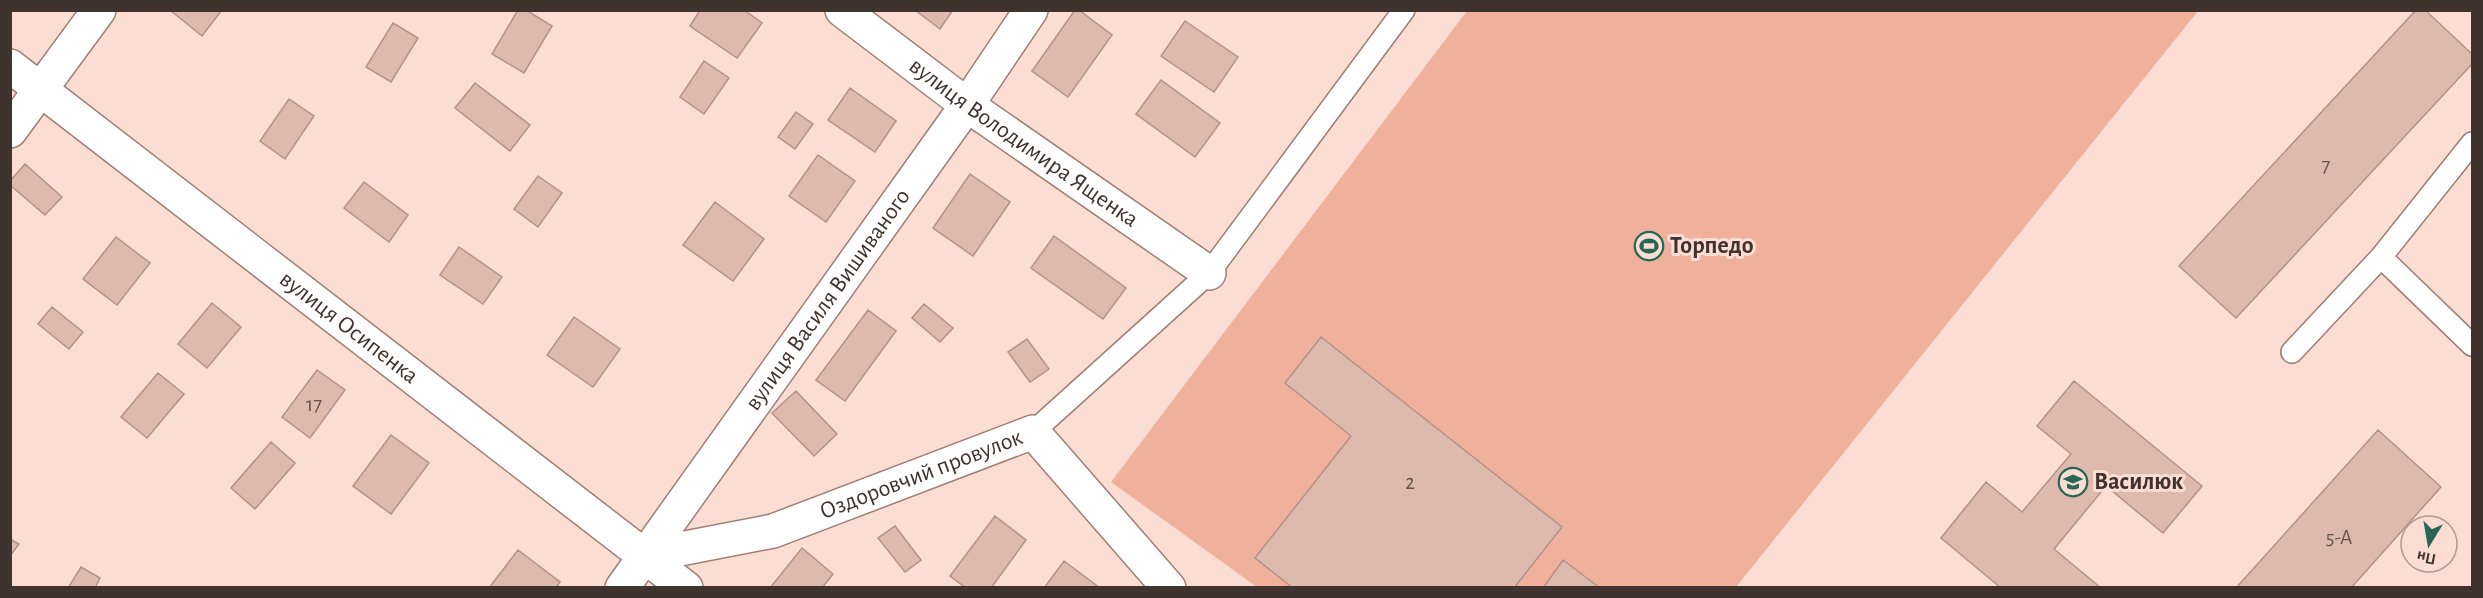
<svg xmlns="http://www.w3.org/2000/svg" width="2483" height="598" font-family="'Alegreya Sans',sans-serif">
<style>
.green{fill:#f0b19c}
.building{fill:#debaae;stroke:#b49186;stroke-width:1.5}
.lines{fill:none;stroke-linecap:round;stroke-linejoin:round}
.lane-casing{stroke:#a07f73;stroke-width:24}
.street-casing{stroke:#a07f73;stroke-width:36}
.lane{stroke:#fff;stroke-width:21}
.street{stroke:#fff;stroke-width:33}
.labels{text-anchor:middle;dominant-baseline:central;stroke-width:6;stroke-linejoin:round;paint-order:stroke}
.number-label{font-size:21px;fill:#68544d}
.street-label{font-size:24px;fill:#40322d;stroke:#fbddd3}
.poi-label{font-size:24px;font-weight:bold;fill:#40322d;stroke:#fbddd3;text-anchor:start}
</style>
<rect width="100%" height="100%" fill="#fbddd3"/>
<path class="green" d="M 1467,11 L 2198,11 L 1736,587 L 1257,587 L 1111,482 Z"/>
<path class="building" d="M 170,10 L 222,10 L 202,36 Z
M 518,10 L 526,10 L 552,26 L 524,73 L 492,54 Z
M 700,10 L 744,10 L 762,23 L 737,58 L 690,26 Z
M 915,10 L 953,10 L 940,29 Z
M 1075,10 L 1079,10 L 1112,35 L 1068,97 L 1032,71 Z
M 2416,10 L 2425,10 L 2472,54 L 2472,64 L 2236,318 L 2179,266 Z
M 1185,21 L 1238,57 L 1214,92 L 1161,56 Z
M 393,23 L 418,38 L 391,82 L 366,67 Z
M 704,61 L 729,78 L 704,114 L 680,97 Z
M 1161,80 L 1220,123 L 1195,157 L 1136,114 Z
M 475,83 L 530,125 L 510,151 L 455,108 Z
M 850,88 L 896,121 L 875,152 L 828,120 Z
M 289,99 L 314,116 L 285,159 L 260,141 Z
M 796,112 L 813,124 L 795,149 L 778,137 Z
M 818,155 L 855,181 L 826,222 L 789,196 Z
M 25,164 L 62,197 L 45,215 L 10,185 L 10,181 Z
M 970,174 L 1010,202 L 973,256 L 933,228 Z
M 538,176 L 562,193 L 538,227 L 514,209 Z
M 364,182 L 408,215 L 389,242 L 344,208 Z
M 715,202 L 764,239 L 733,281 L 683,245 Z
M 1054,236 L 1126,288 L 1103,319 L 1031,268 Z
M 116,237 L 150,263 L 117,305 L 83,279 Z
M 459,247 L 502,277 L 483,304 L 440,275 Z
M 212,303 L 241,327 L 207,368 L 178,344 Z
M 924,304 L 953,328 L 940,342 L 912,318 Z
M 52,307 L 83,332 L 69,349 L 38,324 Z
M 868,310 L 896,331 L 845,401 L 816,380 Z
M 574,317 L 620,349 L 593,387 L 547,355 Z
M 1321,337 L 1562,527 L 1514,588 L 1293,588 L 1255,558 L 1351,436 L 1285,383 Z
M 1027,339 L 1049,369 L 1030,382 L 1008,352 Z
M 317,370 L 345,390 L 310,438 L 282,417 Z
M 158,373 L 184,394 L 147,438 L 121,417 Z
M 2074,381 L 2202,486 L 2163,533 L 2106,486 L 2054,549 L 2101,588 L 2001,588 L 1941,538 L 1986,482 L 2022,512 L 2071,454 L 2037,426 Z
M 796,391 L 837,434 L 814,456 L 772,413 Z
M 2378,430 L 2441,487 L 2351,588 L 2236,588 Z
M 391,435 L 429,463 L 391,514 L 353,486 Z
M 271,442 L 295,463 L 255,509 L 231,488 Z
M 995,516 L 1026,540 L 991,588 L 966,588 L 950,576 Z
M 895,526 L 921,560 L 905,572 L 878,538 Z
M 10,539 L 19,544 L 10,556 Z
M 802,548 L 833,574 L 822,588 L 770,588 Z
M 518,550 L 560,582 L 556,588 L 489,588 Z
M 1563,560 L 1600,588 L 1543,588 Z
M 1064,561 L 1100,588 L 1044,588 Z
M 81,567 L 100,578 L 95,588 L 68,588 Z"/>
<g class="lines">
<g class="lane-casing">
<path id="lane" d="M 2381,257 L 2472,345
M 2292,352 L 2381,257 L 2472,143
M 1033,432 L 1209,273 L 1404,10"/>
</g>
<g class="street-casing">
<g id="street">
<path id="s1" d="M 842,10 L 967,105 L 1209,273"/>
<path id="s2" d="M 10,66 L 686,588"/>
<path d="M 10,131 L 99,10"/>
<path id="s3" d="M 644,556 L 773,531 L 1033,432 L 1169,588"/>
<path id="s4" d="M 622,588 L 967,105 L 1031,10"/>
</g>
</g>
<use href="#lane" class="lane"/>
<use href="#street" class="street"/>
</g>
<defs>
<g id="stadium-ring" transform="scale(1.5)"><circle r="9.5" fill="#fbddd3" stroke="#266755" stroke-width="1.5"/><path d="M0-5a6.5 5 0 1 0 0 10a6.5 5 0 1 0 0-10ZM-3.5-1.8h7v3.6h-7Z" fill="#266755"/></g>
<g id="school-ring" transform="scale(1.5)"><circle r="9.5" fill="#fbddd3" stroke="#266755" stroke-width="1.5"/><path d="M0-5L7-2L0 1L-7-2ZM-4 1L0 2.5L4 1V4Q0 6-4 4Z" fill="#266755"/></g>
</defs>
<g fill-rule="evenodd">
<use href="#stadium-ring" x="1649" y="246"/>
<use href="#school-ring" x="2073" y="482"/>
</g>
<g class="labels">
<g class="number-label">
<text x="2326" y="165">7</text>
<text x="314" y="404">17</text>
<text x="1410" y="482">2</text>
<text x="2339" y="537">5-А</text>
</g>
<g class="street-label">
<text stroke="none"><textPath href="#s1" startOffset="225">вулиця Володимира Ященка</textPath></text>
<text stroke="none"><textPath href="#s4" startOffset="354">вулиця Василя Вишиваного</textPath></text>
<text stroke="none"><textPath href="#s2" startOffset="428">вулиця Осипенка</textPath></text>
<text stroke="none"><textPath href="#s3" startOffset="290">Оздоровчий провулок</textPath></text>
</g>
<g class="poi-label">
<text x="1670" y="246">Торпедо</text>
<text x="2094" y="482">Василюк</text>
</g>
</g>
<rect width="2483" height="598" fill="none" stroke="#40322d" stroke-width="24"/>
<g transform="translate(2429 544) rotate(191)"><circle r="28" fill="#fbddd3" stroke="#b09991" stroke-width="1.5"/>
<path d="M0-4.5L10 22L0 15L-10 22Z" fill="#266755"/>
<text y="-9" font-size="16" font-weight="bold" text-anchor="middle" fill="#40322d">Пн</text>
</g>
</svg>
